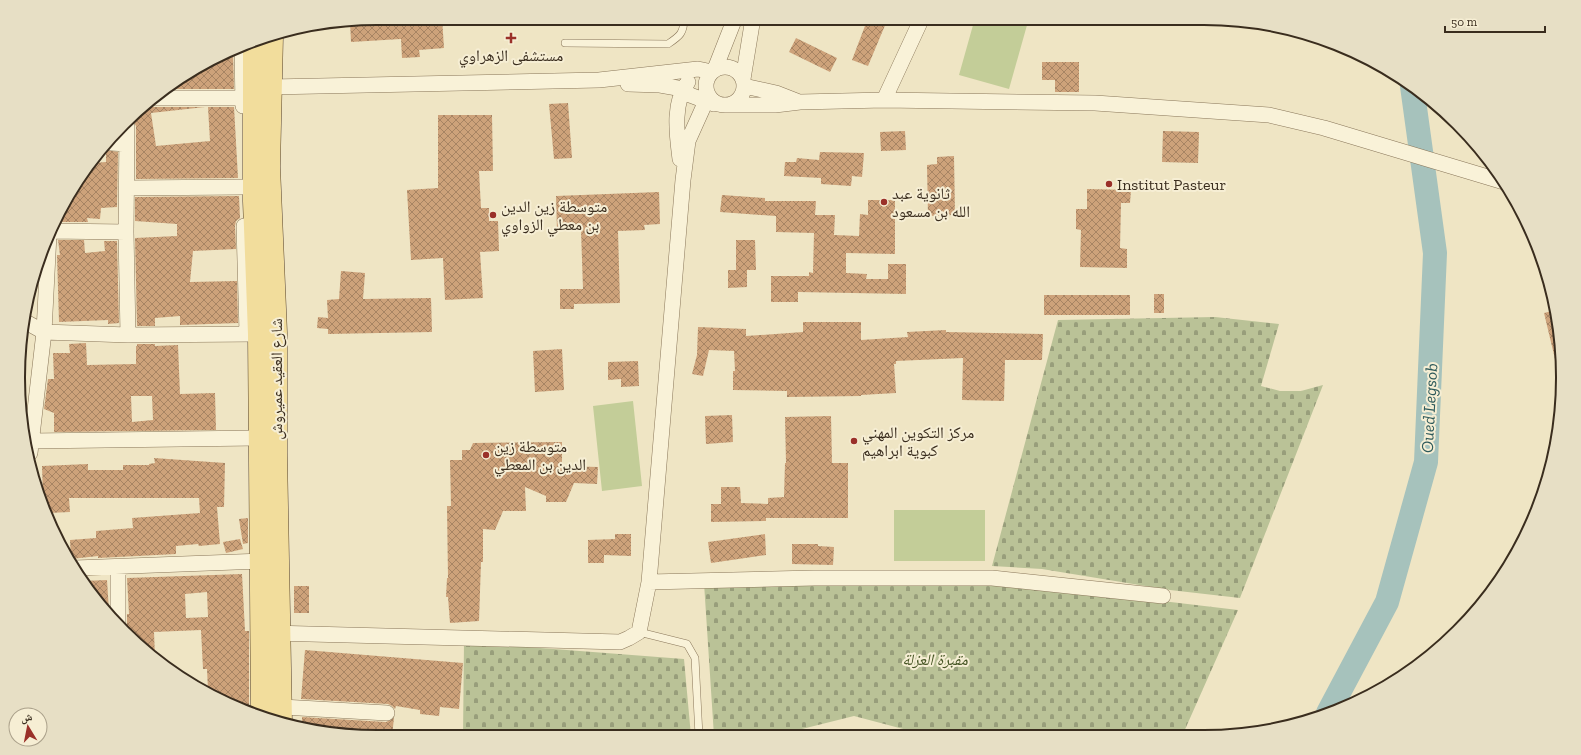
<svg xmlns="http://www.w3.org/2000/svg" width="1581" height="755" font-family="'Zilla Slab','Noto Naskh Arabic',serif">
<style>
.cemetery{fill:url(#cemetery-stones)}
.park{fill:#c3cd98}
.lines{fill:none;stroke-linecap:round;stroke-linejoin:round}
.river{stroke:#a6c2bc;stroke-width:24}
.building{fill:url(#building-cross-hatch);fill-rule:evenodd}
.service-casing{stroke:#8a775a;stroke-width:8}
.minor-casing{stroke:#8a775a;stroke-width:16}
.primary-casing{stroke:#58442e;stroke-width:23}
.service{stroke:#f9f2d8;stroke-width:7}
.minor{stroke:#f9f2d8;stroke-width:15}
.primary{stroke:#f2dd9c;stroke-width:22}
.poi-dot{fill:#9a3029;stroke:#f6eed4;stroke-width:1.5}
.labels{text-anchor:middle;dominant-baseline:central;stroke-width:4;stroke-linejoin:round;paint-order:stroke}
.poi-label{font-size:16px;fill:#3a2d1e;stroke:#f6eed4;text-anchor:start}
.street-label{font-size:16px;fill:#3a2d1e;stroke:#f6eed4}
.park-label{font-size:16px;font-style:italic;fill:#475625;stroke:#f6eed4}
.water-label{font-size:17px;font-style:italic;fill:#2d595a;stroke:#f6eed4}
.rim{fill:none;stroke:#3a2d1e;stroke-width:2}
</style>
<defs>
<pattern id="cemetery-stones" width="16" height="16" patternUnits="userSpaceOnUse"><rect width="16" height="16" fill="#bac297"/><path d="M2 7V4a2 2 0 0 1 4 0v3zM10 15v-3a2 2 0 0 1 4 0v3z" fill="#989e7b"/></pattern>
<pattern id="building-cross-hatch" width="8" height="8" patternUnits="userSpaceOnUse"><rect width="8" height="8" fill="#cda27a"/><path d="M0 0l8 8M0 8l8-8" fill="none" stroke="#a78463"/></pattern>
</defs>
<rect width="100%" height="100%" fill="#efe5c4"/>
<path class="cemetery" d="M 1215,317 L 1279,324 L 1261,386 L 1280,391 L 1301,391 L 1323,385 L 1240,598 L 1170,590 L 1042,569 L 992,566 L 1058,320 Z
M 704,583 L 985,584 L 1078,591 L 1238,610 L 1183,734 L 926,735 L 854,716 L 774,736 L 714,736 Z
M 464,642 L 684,659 L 691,736 L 463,737 Z"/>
<path class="park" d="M 975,18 L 1029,18 L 1009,89 L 959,75 Z
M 633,401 L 642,486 L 602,491 L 593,406 Z
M 894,510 L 985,510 L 985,561 L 894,561 Z"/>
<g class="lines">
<path class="river" d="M 1328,713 L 1387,602 L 1426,462 L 1435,253 L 1412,86"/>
</g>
<path class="building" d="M 378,18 L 442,18 L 444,48 L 419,50 L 420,57 L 402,58 L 401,39 L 351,42 L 350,22 Z
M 868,18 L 873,18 L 886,23 L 868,66 L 852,60 Z
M 796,38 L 837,58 L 830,72 L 789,52 Z
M 233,52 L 234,89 L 165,89 L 206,67 Z
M 1042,62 L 1079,62 L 1079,92 L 1055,92 L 1055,80 L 1042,80 Z
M 568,103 L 572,158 L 554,159 L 549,104 Z
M 147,105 L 153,107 L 205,107 L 151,113 L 156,146 L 210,141 L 208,107 L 234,107 L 238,178 L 136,179 L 136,126 L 133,120 Z
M 438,115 L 492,115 L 493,171 L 479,171 L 481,208 L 489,208 L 489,221 L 498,221 L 499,251 L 480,252 L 483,298 L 445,300 L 443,258 L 411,260 L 407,190 L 438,188 Z
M 905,131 L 906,150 L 881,151 L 880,132 Z
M 1163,131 L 1199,132 L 1198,163 L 1162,162 Z
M 106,150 L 118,152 L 117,207 L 101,208 L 100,219 L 87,218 L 88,222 L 59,222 L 58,216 L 78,178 L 93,163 L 106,162 Z
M 820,152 L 864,153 L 862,177 L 852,176 L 851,186 L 821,184 L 821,178 L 784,176 L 785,162 L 796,162 L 797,158 L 819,160 Z
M 954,156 L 955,215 L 928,216 L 927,165 L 937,164 L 937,157 Z
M 1087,189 L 1131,190 L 1130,203 L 1121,203 L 1120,248 L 1127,249 L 1127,268 L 1080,267 L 1081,230 L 1076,229 L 1076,209 L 1087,209 Z
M 659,192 L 660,224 L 644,225 L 645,230 L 618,231 L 620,303 L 574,304 L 574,309 L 560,309 L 560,289 L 583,289 L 581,230 L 557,231 L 556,196 Z
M 722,195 L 765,198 L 765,201 L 816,201 L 815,215 L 835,215 L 834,235 L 859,236 L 860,214 L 868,215 L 868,200 L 895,200 L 895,254 L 846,253 L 846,273 L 867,274 L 866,279 L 888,279 L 888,264 L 906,264 L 906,294 L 798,292 L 798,302 L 771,302 L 771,276 L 809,276 L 809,272 L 813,273 L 814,233 L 776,232 L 776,216 L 720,212 Z
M 239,196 L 240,218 L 236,221 L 235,226 L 236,249 L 193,251 L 190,282 L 237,281 L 238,323 L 180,325 L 180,316 L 155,318 L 155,326 L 137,326 L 135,238 L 177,236 L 177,224 L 135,221 L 135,197 Z
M 58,240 L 84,240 L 85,253 L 105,251 L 104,241 L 117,241 L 119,323 L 108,324 L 108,320 L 59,322 L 57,255 L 60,255 Z
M 736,240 L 755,240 L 756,270 L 747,270 L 747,287 L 728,288 L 728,270 L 736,270 Z
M 341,271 L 365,273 L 363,299 L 431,298 L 432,332 L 328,334 L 328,329 L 317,328 L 318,317 L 328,318 L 327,300 L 339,299 Z
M 1154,294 L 1164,294 L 1164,313 L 1154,313 Z
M 1044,295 L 1130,295 L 1130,315 L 1044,315 Z
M 1556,310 L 1561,358 L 1555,359 L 1544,313 Z
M 803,322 L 861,322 L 861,340 L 908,337 L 907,332 L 946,330 L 946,332 L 1043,334 L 1042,360 L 1005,360 L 1004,401 L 962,400 L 963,358 L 896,361 L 896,364 L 894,364 L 896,393 L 861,395 L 861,396 L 787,397 L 787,391 L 733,390 L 733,371 L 735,371 L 734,351 L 709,350 L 703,376 L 692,374 L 697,355 L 698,327 L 746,329 L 746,336 L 803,332 Z
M 86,343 L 87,365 L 136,364 L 136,346 L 137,346 L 137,344 L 155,344 L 155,346 L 178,345 L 180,394 L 215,393 L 216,430 L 54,432 L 54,413 L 44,409 L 48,379 L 54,379 L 53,353 L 70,353 L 69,344 ZM 131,396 L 152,396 L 153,420 L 132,422 Z
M 562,349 L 564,390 L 535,392 L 533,351 Z
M 638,361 L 639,386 L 621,387 L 621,379 L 608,380 L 608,362 Z
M 732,415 L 733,442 L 706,444 L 705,416 Z
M 831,416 L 832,463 L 848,463 L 848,518 L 766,518 L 766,521 L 711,522 L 711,504 L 721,504 L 721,487 L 740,487 L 741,503 L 768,504 L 768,498 L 784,497 L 785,463 L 786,463 L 785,417 Z
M 562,442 L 562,466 L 598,467 L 597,484 L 574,483 L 566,502 L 546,502 L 546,496 L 525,487 L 526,511 L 503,511 L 495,530 L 483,529 L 483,562 L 481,562 L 479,621 L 450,623 L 448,597 L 446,597 L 447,578 L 448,578 L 447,506 L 451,506 L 450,460 L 462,460 L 462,450 L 470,450 L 473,443 Z
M 154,458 L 225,463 L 224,507 L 217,507 L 220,544 L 199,546 L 198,544 L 176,546 L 176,554 L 98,558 L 98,556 L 71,559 L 70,540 L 96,538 L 96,531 L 133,528 L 132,518 L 200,513 L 199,498 L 69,498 L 70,512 L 48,513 L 43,497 L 42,466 L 88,464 L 88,470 L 123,470 L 123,465 L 149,465 L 149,464 L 155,463 Z
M 248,518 L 248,543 L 243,544 L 239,519 Z
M 615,534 L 631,534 L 631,556 L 604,555 L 604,563 L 588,563 L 588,540 L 615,539 Z
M 765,534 L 766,555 L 711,563 L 708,542 Z
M 240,539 L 243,549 L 226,553 L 223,542 Z
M 792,544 L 818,544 L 818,546 L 834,547 L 833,565 L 792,564 Z
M 242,574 L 245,631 L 249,631 L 249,713 L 240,710 L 208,690 L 207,669 L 203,669 L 201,630 L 154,632 L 155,657 L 140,648 L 124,630 L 127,624 L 127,614 L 129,614 L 127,578 ZM 207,592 L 208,617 L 186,618 L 185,594 Z
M 107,580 L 109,611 L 109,614 L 92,596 L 83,581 Z
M 294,586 L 309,586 L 309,613 L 294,613 Z
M 305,650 L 463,663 L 459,709 L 440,707 L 439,716 L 420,714 L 420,710 L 396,706 L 395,709 L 392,706 L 388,704 L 301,699 Z
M 302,717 L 386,722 L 394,718 L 392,736 L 354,732 L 354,735 L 307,730 L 302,728 Z"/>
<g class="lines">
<g class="service-casing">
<path id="service" d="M 565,43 L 668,44 C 680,36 684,33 684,18
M 639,632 L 687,644 L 695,658 L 699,736"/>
</g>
<g class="minor-casing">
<path id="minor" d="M 242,48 L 243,106
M706 86a19 19 0 1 1 38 0a19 19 0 1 1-38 0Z
M 715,69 L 735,18
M 743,79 L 753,18
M 628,84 L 660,85 L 683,89 L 690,95 L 714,104
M 744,86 L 776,93 L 799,102
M 153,98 L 243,98 L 271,87 L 599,80 L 698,69 L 712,72
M 884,100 L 922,18
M 726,105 L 775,105 L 800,102 L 884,100 L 1095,103 L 1269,115 L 1324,128 L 1504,182
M 127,126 L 126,232 L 128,335
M 111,143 L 127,144
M 680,159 C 677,135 672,103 688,82
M 127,188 L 243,187
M 244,226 L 247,333
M 50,231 L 126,232
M 24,321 L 44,332 L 128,335 L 257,334
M 31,441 L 260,438
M 30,453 L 44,332 L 49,234
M 118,567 L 118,624
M 75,568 L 261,561
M 649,582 L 814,578 L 992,578 L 1163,596
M 271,633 L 620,642 L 629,638 L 639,632 L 649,582 L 683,180 L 688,141 L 706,101
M 282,707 L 387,713"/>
</g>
<g class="primary-casing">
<path id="primary" d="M 272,36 L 269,167 L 276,333 L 276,453 L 281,722
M 254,41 L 254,201 L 259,334 L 262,716"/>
</g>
<use href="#service" class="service"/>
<use href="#minor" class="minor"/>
<use href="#primary" class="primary"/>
</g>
<g class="poi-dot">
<path d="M509 32h4v4h4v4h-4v4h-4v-4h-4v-4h4z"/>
<circle cx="1109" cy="184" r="4"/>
<circle cx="884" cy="202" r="4"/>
<circle cx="493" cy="215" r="4"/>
<circle cx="854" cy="441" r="4"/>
<circle cx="486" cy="455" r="4"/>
</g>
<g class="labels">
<g class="poi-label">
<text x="511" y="55" text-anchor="middle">مستشفى الزهراوي</text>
<text x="1117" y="184">Institut Pasteur</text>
<text x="892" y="193">ثانوية عبد<tspan x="892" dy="18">الله بن مسعود</tspan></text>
<text x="501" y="206">متوسطة زين الدين<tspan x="501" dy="18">بن معطي الزواوي</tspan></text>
<text x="862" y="432">مركز التكوين المهني<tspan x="862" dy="18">كبوية ابراهيم</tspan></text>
<text x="494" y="446">متوسطة زين<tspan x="494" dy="18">الدين بن المعطي</tspan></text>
</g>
<g class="street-label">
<text transform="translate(276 379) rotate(-90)">شارع العقيد عميروش</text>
</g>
<g class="park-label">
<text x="935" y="659">مقبرة العزلة</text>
</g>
<g class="water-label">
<text transform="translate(1429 408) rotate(-87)">Oued Legsob</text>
</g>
</g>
<path d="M0 0H1581V755H0ZM377 25H1204A352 352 0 0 1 1556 377V378A352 352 0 0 1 1204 730H377A352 352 0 0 1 25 378V377A352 352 0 0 1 377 25Z" fill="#e7dfc5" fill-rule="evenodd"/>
<path class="rim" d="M377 25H1204A352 352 0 0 1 1556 377V378A352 352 0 0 1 1204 730H377A352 352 0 0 1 25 378V377A352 352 0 0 1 377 25Z"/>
<g transform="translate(28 727) rotate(350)"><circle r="19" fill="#f6eed4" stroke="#aba18b"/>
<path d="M0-3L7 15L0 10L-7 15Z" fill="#9a3029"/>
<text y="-6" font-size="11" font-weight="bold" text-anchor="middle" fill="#3a2d1e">ش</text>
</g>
<path d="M1445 26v6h100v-6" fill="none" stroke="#3a2d1e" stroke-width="2"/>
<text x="1451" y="26" font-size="12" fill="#3a2d1e" stroke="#f6eed4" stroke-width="3" paint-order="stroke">50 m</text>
</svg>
